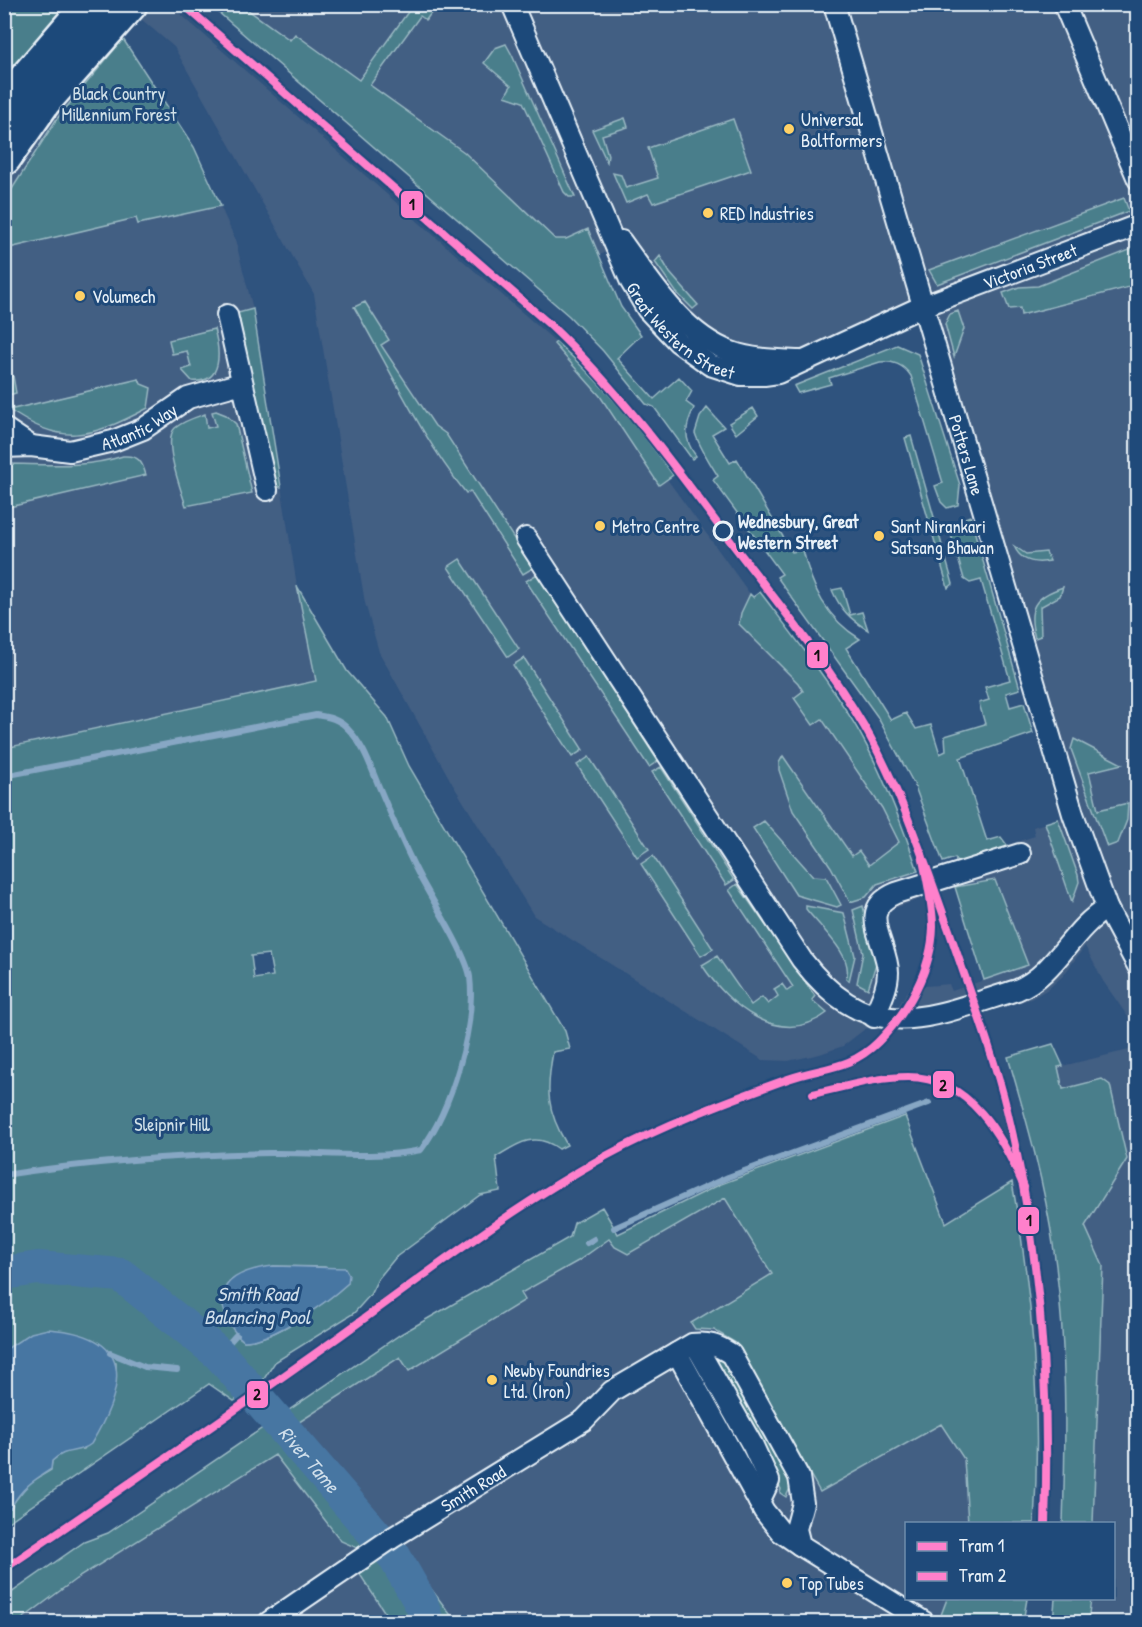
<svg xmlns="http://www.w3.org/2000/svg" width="1142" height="1627" font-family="'Patrick Hand',sans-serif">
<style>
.built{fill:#425e83}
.green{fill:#4a7e8b;stroke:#99b8c2;stroke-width:1.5;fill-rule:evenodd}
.water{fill:#4676a2;stroke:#87a7c4;stroke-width:1.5}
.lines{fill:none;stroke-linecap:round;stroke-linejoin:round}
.stream{stroke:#87a7c4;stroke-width:6}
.river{stroke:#4676a2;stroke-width:34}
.street-casing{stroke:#e8f1f8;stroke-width:24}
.highway-casing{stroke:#e8f1f8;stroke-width:38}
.street{stroke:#1f4a7a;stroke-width:20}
.highway{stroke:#1f4a7a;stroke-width:33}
.tram-1-casing{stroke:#1f4a7a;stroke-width:12}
.tram-2-casing{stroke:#1f4a7a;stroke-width:12}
.tram-1{stroke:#ff80cb;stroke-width:8}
.tram-2{stroke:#ff80cb;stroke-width:8}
.poi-dot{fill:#ffd166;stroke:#1f4a7a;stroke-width:2}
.stop-dot{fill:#1f4a7a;stroke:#e8f1f8;stroke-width:3}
.labels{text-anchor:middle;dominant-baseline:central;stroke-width:6;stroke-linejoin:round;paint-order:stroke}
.park-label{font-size:18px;fill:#d0e0e8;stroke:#1f4a7a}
.poi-label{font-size:18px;fill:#e8f1f8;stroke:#1f4a7a;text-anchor:start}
.street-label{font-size:18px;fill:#e8f1f8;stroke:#1f4a7a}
.stop-label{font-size:18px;font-weight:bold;fill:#e8f1f8;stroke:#1f4a7a;text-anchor:start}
.water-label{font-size:20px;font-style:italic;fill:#d0dfeb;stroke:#1f4a7a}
.line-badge{stroke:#1f4a7a;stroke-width:2}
.pale-badge-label{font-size:16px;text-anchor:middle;font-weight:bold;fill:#111}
</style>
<rect width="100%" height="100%" fill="#2f537e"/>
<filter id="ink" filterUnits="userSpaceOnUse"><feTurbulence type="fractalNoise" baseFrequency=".0167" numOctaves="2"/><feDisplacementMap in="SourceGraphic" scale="12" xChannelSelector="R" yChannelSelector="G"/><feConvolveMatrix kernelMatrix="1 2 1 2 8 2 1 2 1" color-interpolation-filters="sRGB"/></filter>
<g filter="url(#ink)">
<path class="built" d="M 5,5 L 170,5 L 556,342 L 554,344 L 600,396 L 659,484 L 667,479 L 750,594 L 741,613 L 798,683 L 882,808 L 901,846 L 920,899 L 887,911 L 883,921 L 896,966 L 896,988 L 889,998 L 897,1008 L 914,981 L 926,986 L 949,984 L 952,991 L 1028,965 L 996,880 L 964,884 L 955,858 L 1001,837 L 1007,845 L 1035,836 L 1033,827 L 1073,814 L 921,308 L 803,361 L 722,359 L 707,351 L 619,246 L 570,269 L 221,5 L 1137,5 L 1137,1030 L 1103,981 L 1085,946 L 1063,976 L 1048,989 L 1031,999 L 914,1029 L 880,1024 L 865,1029 L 843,1046 L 820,1054 L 788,1061 L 763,1060 L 534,916 L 453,785 L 379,652 L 365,603 L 314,294 L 174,47 L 141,19 L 123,39 L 194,147 L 235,239 L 253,309 L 297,586 L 316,681 L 5,748 Z
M 1137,1048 L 1137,1622 L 1075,1622 L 1090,1607 L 1091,1599 L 1114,1598 L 1114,1524 L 1093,1523 L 1103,1266 L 1084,1226 L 1117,1122 L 1110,1085 L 1102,1079 L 1063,1089 L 1058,1067 Z
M 905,1116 L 946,1223 L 1012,1182 L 1027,1275 L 1036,1414 L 1034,1523 L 906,1524 L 906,1598 L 1027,1599 L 1023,1622 L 456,1622 L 399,1547 L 359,1573 L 391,1622 L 5,1622 L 4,1598 L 84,1542 L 108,1533 L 257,1431 L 341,1541 L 357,1548 L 385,1531 L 360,1506 L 293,1426 L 401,1357 L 408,1370 L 525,1299 L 521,1293 L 578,1261 L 618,1234 L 721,1184 Z"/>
<path class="green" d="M 5,5 L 71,5 L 5,83 Z
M 210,5 L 241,5 L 290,40 L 295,34 L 359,80 L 413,5 L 437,5 L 426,20 L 420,16 L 370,85 L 464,152 L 555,239 L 566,239 L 588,229 L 621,307 L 641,335 L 617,358 L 654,399 L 679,377 L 692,391 L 686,402 L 694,408 C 685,426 683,439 696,456 L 692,459 L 654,407 L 646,404 L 603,351 L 569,316 Z
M 123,39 L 194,147 L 221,206 L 138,224 L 136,218 L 5,249 L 5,200 L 56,120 Z
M 506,44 L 512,55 L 575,197 L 569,197 L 564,192 L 523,102 L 505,96 L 511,86 L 484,63 L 495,48 Z
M 625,118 L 628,127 L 602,135 L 608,155 L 607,162 L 592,130 Z
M 733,119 L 751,170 L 653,203 L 648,194 L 626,203 L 613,173 L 621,175 L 626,188 L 658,178 L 648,148 Z
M 1124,198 L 1129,211 L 937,284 L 929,270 Z
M 1137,247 L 1137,285 L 1021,315 L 1020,308 L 1009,309 L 1003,293 L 1019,287 L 1038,286 Z
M 660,256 L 670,273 L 698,305 L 693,309 L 676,292 L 655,262 Z
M 365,302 L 389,340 L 381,345 L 435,426 L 446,434 L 533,568 L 523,574 L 470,491 L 466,493 C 421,437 390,369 354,307 Z
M 253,309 L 281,487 L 275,487 L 238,313 Z
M 958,311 L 964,329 L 954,357 L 945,324 L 950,314 Z
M 214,329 C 220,350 224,384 192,381 L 182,370 L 191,367 L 187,351 L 172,354 L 169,340 Z
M 556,342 C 603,384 636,424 673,475 L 659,485 L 600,396 L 554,344 Z
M 897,345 L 918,354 L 960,485 L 958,505 L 947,508 L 941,502 L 935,486 L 943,483 L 911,376 C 903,364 893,361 880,362 L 829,378 L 831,384 L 798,393 L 794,386 Z
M 13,376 L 16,393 L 9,395 L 13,409 L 139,379 L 141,384 L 151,388 L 148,408 C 89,439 62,447 5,407 L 5,378 Z
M 707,408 L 724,427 L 712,434 L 730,463 L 737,459 L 792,552 L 803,550 C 812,588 826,618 860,639 L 846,648 L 891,720 L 906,713 L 916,729 L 931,725 L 940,754 L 946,751 L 945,736 L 985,724 L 979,703 L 989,700 L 985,687 L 1010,680 L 981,580 L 970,583 L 964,579 L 950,531 L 955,522 L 970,516 L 1020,689 L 1006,693 L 1010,707 L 1024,703 L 1033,733 L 960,758 L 987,841 L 1001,837 L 1007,845 L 1004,850 L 957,864 L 955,858 L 943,862 L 914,784 L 877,716 L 777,577 L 782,574 L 713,480 L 718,476 C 711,465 699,445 695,433 L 700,417 Z
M 753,408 L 758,416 L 736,434 L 729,423 Z
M 216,411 L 226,415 L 236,424 L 252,493 L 186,506 C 181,490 162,440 175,428 C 183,421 196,417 205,414 L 207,428 L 216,426 L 212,412 Z
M 911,436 L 953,584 L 948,588 L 905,438 Z
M 123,456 C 138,455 142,461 146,475 L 5,508 L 5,464 C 45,464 83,469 123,456 Z
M 1014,546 L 1026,554 L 1046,552 L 1050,561 C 1035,564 1021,562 1014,546 Z
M 460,559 L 519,649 L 508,657 L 448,567 Z
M 537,574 L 658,761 L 649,767 L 526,581 Z
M 297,586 L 347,671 L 387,717 L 409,766 L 565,1031 L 570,1049 L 553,1052 C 546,1090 546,1110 567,1145 L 559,1149 C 535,1131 518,1143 496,1157 L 500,1191 L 480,1195 L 396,1257 L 378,1279 L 370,1295 L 354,1313 L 275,1362 L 262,1382 L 234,1401 L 209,1384 L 5,1524 L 5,1509 L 14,1502 L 29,1483 L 51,1470 L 52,1461 C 62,1451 70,1450 84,1449 C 106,1421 117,1398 116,1363 L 5,1350 L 5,748 L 316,681 ZM 269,954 L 273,976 L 254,979 L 251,956 ZM 273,1266 L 325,1267 L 348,1283 C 326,1303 273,1341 244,1341 L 236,1335 Z
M 1063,587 L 1060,596 L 1040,607 L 1041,636 L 1035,638 C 1027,609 1033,597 1063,587 Z
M 842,588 L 850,615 L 862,612 L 868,630 C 851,620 840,609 832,590 Z
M 760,592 C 792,634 826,677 854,723 C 881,768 901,821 918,871 L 877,884 L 866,897 L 850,902 L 831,867 L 793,811 L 779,770 L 779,763 L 783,756 L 852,856 L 859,851 L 869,865 L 899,842 L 882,808 L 822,719 L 813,725 L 794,698 L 803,691 L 798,683 L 739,624 L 741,613 L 750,594 L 753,597 Z
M 524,658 L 583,750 L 572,757 L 513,665 Z
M 1074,739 L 1122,764 L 1089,772 L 1098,810 L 1128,803 L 1127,820 L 1118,843 L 1107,847 L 1071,749 Z
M 589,757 L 649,849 L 637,857 L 577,765 Z
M 661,767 L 734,880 L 726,885 L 652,772 Z
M 1058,819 L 1078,875 L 1079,882 L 1072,902 L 1045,823 Z
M 764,821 L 813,876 L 826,877 L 841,905 L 837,907 L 796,895 L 753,828 Z
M 653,856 L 713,949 L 701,956 L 641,864 Z
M 995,880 L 1028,965 L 984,980 L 955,887 Z
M 737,884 L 815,996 L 812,1000 L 827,1013 C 780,1049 728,1005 702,965 L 717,956 L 751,1005 L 762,997 L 768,1004 L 778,996 L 774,989 L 782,984 L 787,991 L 793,987 L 729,890 Z
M 806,906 L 844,913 L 855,956 L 849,981 L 846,978 C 855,957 819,926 806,909 Z
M 863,906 L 876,964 L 868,989 L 857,983 L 863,953 L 853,910 Z
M 1053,1044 L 1063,1066 L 1058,1067 L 1063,1089 L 1102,1079 L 1110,1085 L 1127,1159 L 1085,1226 L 1103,1266 L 1093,1523 L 1063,1523 C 1066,1433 1067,1342 1054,1251 C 1045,1185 1027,1121 1008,1057 Z
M 905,1116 L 946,1223 L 1012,1182 C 1033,1294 1041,1410 1034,1523 L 968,1523 L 964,1459 L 941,1424 L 820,1492 L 736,1343 L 714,1330 L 695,1329 L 691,1323 L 772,1274 L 725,1198 L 628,1254 L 615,1247 L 609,1239 L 578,1261 L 521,1293 L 525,1300 L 409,1371 L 400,1357 L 293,1426 L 360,1506 L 369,1505 L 386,1531 L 357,1548 L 341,1541 L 275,1455 L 76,1579 L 18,1622 L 5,1622 L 4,1598 L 84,1542 L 108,1533 L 401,1334 L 570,1237 L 574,1223 L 602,1207 L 618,1234 L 721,1184 Z
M 714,1355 L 722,1358 L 787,1474 L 790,1488 L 786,1497 L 780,1493 L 781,1489 L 710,1357 Z
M 399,1546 L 456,1622 L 391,1622 L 359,1573 Z
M 947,1599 L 947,1598 L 1027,1599 L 1023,1622 L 955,1622 L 941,1615 Z
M 1055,1599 L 1091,1599 L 1088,1622 L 1053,1622 Z"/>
<path class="water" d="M 273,1266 L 345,1268 L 349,1275 L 348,1283 C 326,1303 273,1341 244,1341 C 233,1333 228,1323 224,1310 C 214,1278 248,1269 273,1266 Z
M 48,1329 C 134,1335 128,1383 91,1444 C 79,1454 66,1447 52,1461 L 51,1469 C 34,1480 20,1489 11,1508 L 5,1509 L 5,1350 L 31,1333 Z"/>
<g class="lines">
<path class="stream" d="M 4,776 L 316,715 C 329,717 339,719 348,729 C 364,745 371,768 380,789 C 394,822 408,857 426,888 C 437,908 467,956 470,977 C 476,1028 451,1110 421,1150 C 371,1160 320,1152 270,1153 C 180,1155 93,1161 4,1175
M 614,1228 L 728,1177 L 929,1103
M 587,1243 L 594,1239
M 196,1352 L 205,1342
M 110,1353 L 145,1367 L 177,1370
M 219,1354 L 236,1335
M 283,1430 L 290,1423"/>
<path class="river" id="s1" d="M 4,1273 L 38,1268 L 121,1275 L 219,1354 L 394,1556 L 422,1605 L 427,1622"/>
<g class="street-casing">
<g id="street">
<path id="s2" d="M 512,4 L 631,282 L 647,309 L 678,342 L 710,365 L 741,375 L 764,375 L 778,373 L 921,307 L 1138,225"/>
<path id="s3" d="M 834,4 L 1073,814 L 1107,908 L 1138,966"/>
<path d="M 1064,4 L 1138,179"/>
<path d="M 621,241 C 650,281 682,334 731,352 C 753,360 778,360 800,361"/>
<path d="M 227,315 L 267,490"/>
<path d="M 4,428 L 31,446"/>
<path id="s4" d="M 4,447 L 31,446 L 70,451 L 113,441 L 143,429 L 188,398 L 242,383"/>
<path d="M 526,538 L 802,960 C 870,1048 926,1018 1017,990 C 1057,973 1070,930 1107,908"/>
<path d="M 874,1017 C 880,1002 888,988 888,972 C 888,944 855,910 896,893 L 1020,854"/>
<path d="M 695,1344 L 753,1446 L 769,1481 L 759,1502"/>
<path d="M 677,1353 L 764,1511 L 781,1532 L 800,1545"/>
<path id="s5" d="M 269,1622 L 392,1538 L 584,1420 L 612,1391 L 692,1344 C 708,1342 717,1345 731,1354 L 799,1477 L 803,1503 L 796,1529 L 800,1545 L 924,1622"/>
</g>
</g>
<g class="highway-casing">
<path id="highway" d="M 4,104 L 90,4
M 4,158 L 44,101 L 130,4"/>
</g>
<use href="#street" class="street"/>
<use href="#highway" class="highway"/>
<g class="tram-1-casing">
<path id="tram-1" d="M 183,4 L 549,324 C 615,386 668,457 722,530 C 770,594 823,656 864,726 C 901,790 924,861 949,930 C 969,990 992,1049 1007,1110 C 1040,1245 1050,1384 1045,1524"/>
</g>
<g class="tram-2-casing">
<path id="tram-2" d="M 813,1094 C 844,1087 876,1077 908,1077 C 970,1077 1003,1137 1024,1187
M 4,1569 C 117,1492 229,1415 340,1336 C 427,1274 512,1207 606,1156 C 663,1125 727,1101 788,1079 C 822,1067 850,1070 878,1042 C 907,1013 932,970 933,927 C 933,904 926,877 922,854"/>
</g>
<use href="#tram-1" class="tram-1"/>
<use href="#tram-2" class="tram-2"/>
</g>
</g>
<g class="poi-dot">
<circle cx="789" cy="129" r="6"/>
<circle cx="708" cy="213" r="6"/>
<circle cx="80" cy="296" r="6"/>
<circle cx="600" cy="526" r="6"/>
<circle cx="879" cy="536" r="6"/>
<circle cx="492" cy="1380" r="6"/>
<circle cx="787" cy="1583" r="6"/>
</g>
<circle class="stop-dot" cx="723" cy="531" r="9"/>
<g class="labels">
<g class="park-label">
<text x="119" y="93">Black Country<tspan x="119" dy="21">Millennium Forest</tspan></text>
<text x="172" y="1124">Sleipnir Hill</text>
</g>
<g class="poi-label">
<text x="801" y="119">Universal<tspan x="801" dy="21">Boltformers</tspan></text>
<text x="720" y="213">RED Industries</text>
<text x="92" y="296">Volumech</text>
<text x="612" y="526">Metro Centre</text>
<text x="891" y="526">Sant Nirankari<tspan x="891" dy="21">Satsang Bhawan</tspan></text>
<text x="504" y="1370">Newby Foundries<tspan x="504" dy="21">Ltd. (Iron)</tspan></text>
<text x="799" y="1583">Top Tubes</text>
</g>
<g class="street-label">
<text stroke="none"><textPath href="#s2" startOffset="762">Victoria Street</textPath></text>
<text stroke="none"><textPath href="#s2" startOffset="374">Great Western Street</textPath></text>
<text stroke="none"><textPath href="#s4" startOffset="140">Atlantic Way</textPath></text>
<text stroke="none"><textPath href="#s3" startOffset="470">Potters Lane</textPath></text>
<text stroke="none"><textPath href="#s5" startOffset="244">Smith Road</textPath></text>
</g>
<g class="stop-label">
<text x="738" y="521">Wednesbury, Great<tspan x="738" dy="21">Western Street</tspan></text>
</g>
<g class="water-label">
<text x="257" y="1293">Smith Road<tspan x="257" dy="23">Balancing Pool</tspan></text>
<text stroke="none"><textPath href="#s1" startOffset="382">River Tame</textPath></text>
</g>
</g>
<g class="line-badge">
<rect x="400" y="190" width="24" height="29" rx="6" fill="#ff80cb"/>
<rect x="806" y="641" width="23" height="28" rx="6" fill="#ff80cb"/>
<rect x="932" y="1070" width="23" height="29" rx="6" fill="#ff80cb"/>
<rect x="1017" y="1206" width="23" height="29" rx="6" fill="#ff80cb"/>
<rect x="246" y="1380" width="23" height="29" rx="6" fill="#ff80cb"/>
</g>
<g class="pale-badge-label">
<text x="412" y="210">1</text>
<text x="817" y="661">1</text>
<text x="943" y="1091">2</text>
<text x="1029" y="1226">1</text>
<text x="257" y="1400">2</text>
</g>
<rect width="1142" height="1627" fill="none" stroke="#1f4a7a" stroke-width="24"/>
<rect x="12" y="12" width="1118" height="1603" fill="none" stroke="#e8f1f8" stroke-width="2" filter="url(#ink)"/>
<rect x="905" y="1522" width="210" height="78" fill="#1f4a7a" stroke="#6f8dac" stroke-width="1.5"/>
<rect x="917" y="1542" width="30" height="9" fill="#ff80cb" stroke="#6f8dac" stroke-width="1.5"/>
<text x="959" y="1552" font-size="18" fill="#e8f1f8">Tram 1</text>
<rect x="917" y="1572" width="30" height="9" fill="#ff80cb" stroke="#6f8dac" stroke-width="1.5"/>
<text x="959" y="1582" font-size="18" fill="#e8f1f8">Tram 2</text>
</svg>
